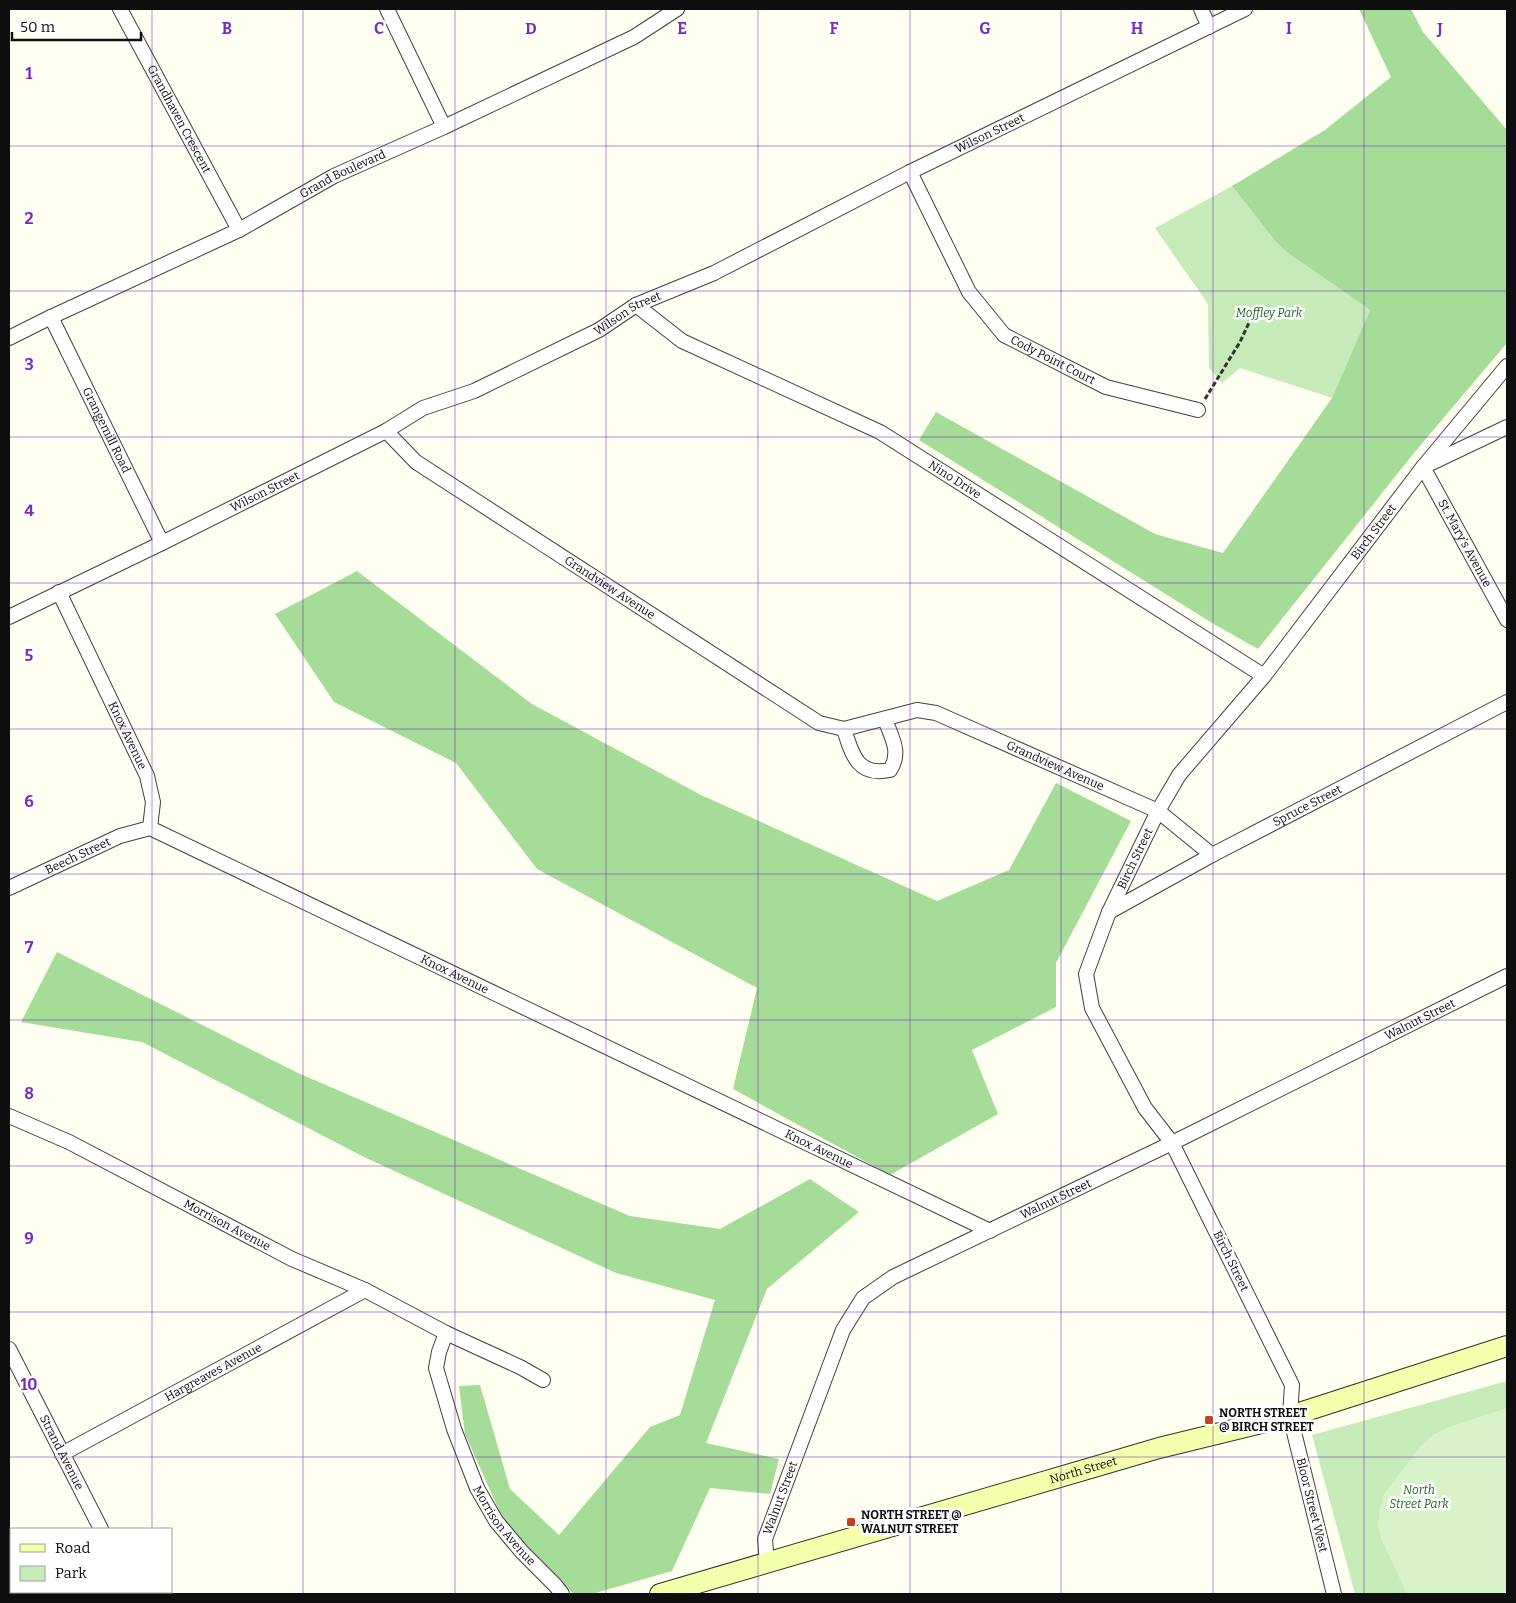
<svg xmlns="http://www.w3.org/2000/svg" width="1516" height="1603" font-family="Bitter,serif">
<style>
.green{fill:#c6ebb8}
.forest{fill:#a5dc97}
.pitch{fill:#daf2ca}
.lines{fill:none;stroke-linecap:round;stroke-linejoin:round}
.street-casing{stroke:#414141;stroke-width:16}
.secondary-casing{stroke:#303030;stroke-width:22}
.path{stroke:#303030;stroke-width:3;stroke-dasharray:5 2.5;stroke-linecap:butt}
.street{stroke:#fff;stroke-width:14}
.secondary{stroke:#f4ffab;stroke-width:20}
.grid{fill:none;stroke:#7b2cbf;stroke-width:1;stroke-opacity:0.55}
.poi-dot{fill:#c24122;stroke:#fff;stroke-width:2}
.labels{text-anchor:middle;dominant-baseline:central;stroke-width:5;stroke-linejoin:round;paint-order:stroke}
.street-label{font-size:12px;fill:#0e0e0e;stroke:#fff}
.park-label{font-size:12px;font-style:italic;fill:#1c681f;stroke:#fff}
.poi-label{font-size:12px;font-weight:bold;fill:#0e0e0e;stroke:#fff;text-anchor:start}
.grid-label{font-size:16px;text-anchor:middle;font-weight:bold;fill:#7b2cbf;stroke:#fff;stroke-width:5;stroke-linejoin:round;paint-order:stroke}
</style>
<rect width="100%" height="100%" fill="#fefff0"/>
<path class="green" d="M 1232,186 L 1276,242 L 1288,253 L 1370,310 L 1332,398 L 1240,368 L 1222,383 L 1209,368 L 1208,304 L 1155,228 Z
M 1507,1381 L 1507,1594 L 1355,1594 L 1312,1435 Z"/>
<path class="forest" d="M 1359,9 L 1411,9 L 1423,32 L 1507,130 L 1507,343 L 1414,453 L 1258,649 L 1212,623 L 919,440 L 936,412 L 1155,534 L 1223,553 L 1332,398 L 1370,310 L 1288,253 L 1276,242 L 1232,186 L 1325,130 L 1391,77 Z
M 357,571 L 532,704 L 701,795 L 937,901 L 1009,870 L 1056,783 L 1131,821 L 1056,963 L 1056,1007 L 972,1050 L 998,1114 L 890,1175 L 733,1089 L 757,988 L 537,869 L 456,763 L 334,702 L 275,614 Z
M 57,952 L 298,1073 L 630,1216 L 720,1229 L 810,1179 L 859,1212 L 767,1289 L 706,1443 L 779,1459 L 770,1494 L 710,1488 L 672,1571 L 592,1594 L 574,1594 L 510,1535 L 465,1434 L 459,1386 L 480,1385 L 510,1489 L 559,1535 L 650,1427 L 680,1415 L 715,1300 L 616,1273 L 364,1157 L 142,1042 L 21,1022 Z"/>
<path class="pitch" d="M 1507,1408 L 1507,1594 L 1407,1594 L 1381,1538 L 1378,1526 L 1380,1509 L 1384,1494 L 1420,1447 L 1433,1435 L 1449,1427 Z"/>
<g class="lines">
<g class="street-casing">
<g id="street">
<path id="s1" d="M 120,9 L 239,230"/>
<path d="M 387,9 L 444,127"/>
<path d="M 1201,9 L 1209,27"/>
<path id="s2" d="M 910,172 L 969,292 L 1004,335 L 1106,387 L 1198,410"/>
<path id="s3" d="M 636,305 L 682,341 L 880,432 L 1264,676"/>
<path id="s4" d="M 51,317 L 162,543"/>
<path id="s5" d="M 9,338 L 51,317 L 239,230 L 334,176 L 444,127 L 634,37 L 677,9"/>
<path id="s6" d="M 1507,427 L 1423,467 L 1507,620"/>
<path id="s7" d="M 386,431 L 416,462 L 819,723 L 844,729 L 917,710 L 936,713 L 1158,811 L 1212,855"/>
<path id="s8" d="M 59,592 L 147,776 L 153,802 L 150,828"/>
<path id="s9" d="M 9,617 L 162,543 L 386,431 L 423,408 L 474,391 L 599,330 L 636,305 L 714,273 L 910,172 L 1245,9"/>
<path d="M 844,729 C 852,755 858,777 890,770 C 902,752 891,737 885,719"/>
<path id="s10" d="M 150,828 L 990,1231"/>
<path id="s11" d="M 9,888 L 120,836 L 150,828"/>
<path id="s12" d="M 1109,912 L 1212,855 L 1507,702"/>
<path id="s13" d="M 9,1116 L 69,1142 L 292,1259 L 365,1290 L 446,1333 L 520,1367 L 543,1380"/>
<path id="s14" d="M 446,1333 L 439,1352 L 436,1368 L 454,1429 L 477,1488 L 496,1521 L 522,1552 L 555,1585 L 562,1594"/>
<path id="s15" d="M 9,1349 L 101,1529"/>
<path id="s16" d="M 62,1454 L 365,1290"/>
<path id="s17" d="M 767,1563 L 765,1539 L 843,1330 L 863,1298 L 893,1277 L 1172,1143 L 1507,976"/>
<path d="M 133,1592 L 134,1594"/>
<path id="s18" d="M 1334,1594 L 1290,1416 L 1292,1385 L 1172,1143 L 1145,1108 L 1092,1008 L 1086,974 L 1109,912 L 1158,811 L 1179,775 L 1264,676 L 1423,467 L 1507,366"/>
</g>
</g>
<g class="secondary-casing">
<g id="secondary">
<path id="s19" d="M 660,1594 L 1159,1448 L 1290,1416 L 1507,1346"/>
</g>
</g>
<path class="path" d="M 1205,399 L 1240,342 L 1253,314"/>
<use href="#street" class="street"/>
<use href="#secondary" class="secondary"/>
</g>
<path class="grid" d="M 152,9 L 152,1529M 303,9 L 303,1594M 455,9 L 455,1594M 606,9 L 606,1594M 758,9 L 758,1594M 910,9 L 910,1594M 1061,9 L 1061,1594M 1213,9 L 1213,1594M 1364,9 L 1364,1594M 9,146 L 1507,146M 9,291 L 1507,291M 9,437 L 1507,437M 9,583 L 1507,583M 9,729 L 1507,729M 9,874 L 1507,874M 9,1020 L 1507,1020M 9,1166 L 1507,1166M 9,1312 L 1507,1312M 9,1457 L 1507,1457M 152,1592 L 152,1594"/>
<g class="poi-dot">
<rect x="1204" y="1415" width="10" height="10" rx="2.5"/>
<rect x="846" y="1517" width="10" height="10" rx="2.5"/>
</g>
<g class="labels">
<g class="street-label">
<text stroke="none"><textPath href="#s1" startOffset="125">Grandhaven Crescent</textPath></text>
<text stroke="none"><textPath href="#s9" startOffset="1095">Wilson Street</textPath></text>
<text stroke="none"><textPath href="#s5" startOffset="372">Grand Boulevard</textPath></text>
<text stroke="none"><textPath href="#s9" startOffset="690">Wilson Street</textPath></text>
<text stroke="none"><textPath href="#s2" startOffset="244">Cody Point Court</textPath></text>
<text stroke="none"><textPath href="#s4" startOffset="126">Grangemill Road</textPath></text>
<text stroke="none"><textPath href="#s3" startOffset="365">Nino Drive</textPath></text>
<text stroke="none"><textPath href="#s9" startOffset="285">Wilson Street</textPath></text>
<text stroke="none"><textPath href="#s18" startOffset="1208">Birch Street</textPath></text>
<text stroke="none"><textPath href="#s6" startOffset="180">St. Mary's Avenue</textPath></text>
<text stroke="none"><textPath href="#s7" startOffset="274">Grandview Avenue</textPath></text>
<text stroke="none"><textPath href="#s8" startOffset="159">Knox Avenue</textPath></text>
<text stroke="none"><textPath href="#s7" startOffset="774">Grandview Avenue</textPath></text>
<text stroke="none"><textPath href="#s12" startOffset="225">Spruce Street</textPath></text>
<text stroke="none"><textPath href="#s11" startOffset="76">Beech Street</textPath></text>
<text stroke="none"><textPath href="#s18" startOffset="802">Birch Street</textPath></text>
<text stroke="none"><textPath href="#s10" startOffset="338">Knox Avenue</textPath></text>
<text stroke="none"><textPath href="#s17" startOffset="908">Walnut Street</textPath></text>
<text stroke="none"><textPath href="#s10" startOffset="742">Knox Avenue</textPath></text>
<text stroke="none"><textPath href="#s17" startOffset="502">Walnut Street</textPath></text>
<text stroke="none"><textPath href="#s13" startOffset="244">Morrison Avenue</textPath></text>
<text transform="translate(1231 1261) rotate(64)">Birch Street</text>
<text stroke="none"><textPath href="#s16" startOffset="172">Hargreaves Avenue</textPath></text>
<text stroke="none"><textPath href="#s15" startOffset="116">Strand Avenue</textPath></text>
<text stroke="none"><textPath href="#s19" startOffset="441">North Street</textPath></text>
<text stroke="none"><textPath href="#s17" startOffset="68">Walnut Street</textPath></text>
<text transform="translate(1312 1505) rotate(76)">Bloor Street West</text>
<text stroke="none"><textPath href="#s14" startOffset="210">Morrison Avenue</textPath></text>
</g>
<g class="park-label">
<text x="1269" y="313">Moffley Park</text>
<text x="1419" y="1490">North<tspan x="1419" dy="14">Street Park</tspan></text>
</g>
<g class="poi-label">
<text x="1219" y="1413">NORTH STREET<tspan x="1219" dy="14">@ BIRCH STREET</tspan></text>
<text x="861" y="1515">NORTH STREET @<tspan x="861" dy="14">WALNUT STREET</tspan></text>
</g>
</g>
<g class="grid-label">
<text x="227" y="34">B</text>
<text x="379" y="34">C</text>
<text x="531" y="34">D</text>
<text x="682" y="34">E</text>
<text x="834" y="34">F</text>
<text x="985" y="34">G</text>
<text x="1137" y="34">H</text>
<text x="1289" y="34">I</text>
<text x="1440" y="34">J</text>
<text x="29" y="79">1</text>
<text x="29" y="224">2</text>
<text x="29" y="370">3</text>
<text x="29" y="516">4</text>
<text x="29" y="661">5</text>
<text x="29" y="807">6</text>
<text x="29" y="953">7</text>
<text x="29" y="1099">8</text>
<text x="29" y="1244">9</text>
<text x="29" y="1390">10</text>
</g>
<rect width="1516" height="1603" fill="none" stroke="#0e0e0e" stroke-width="20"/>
<rect x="10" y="1528" width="162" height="65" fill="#ffffff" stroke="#9f9f9f"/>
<rect x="20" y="1544" width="25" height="8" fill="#f4ffab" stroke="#9f9f9f"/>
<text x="55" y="1553" font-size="15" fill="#0e0e0e">Road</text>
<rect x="20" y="1566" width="25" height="15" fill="#c6ebb8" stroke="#9f9f9f"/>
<text x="55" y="1578" font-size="15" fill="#0e0e0e">Park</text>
<path d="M12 32v8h129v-8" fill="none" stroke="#0e0e0e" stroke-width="2.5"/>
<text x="20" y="32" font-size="15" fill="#0e0e0e" stroke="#ffffff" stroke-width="4" paint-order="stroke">50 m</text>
</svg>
